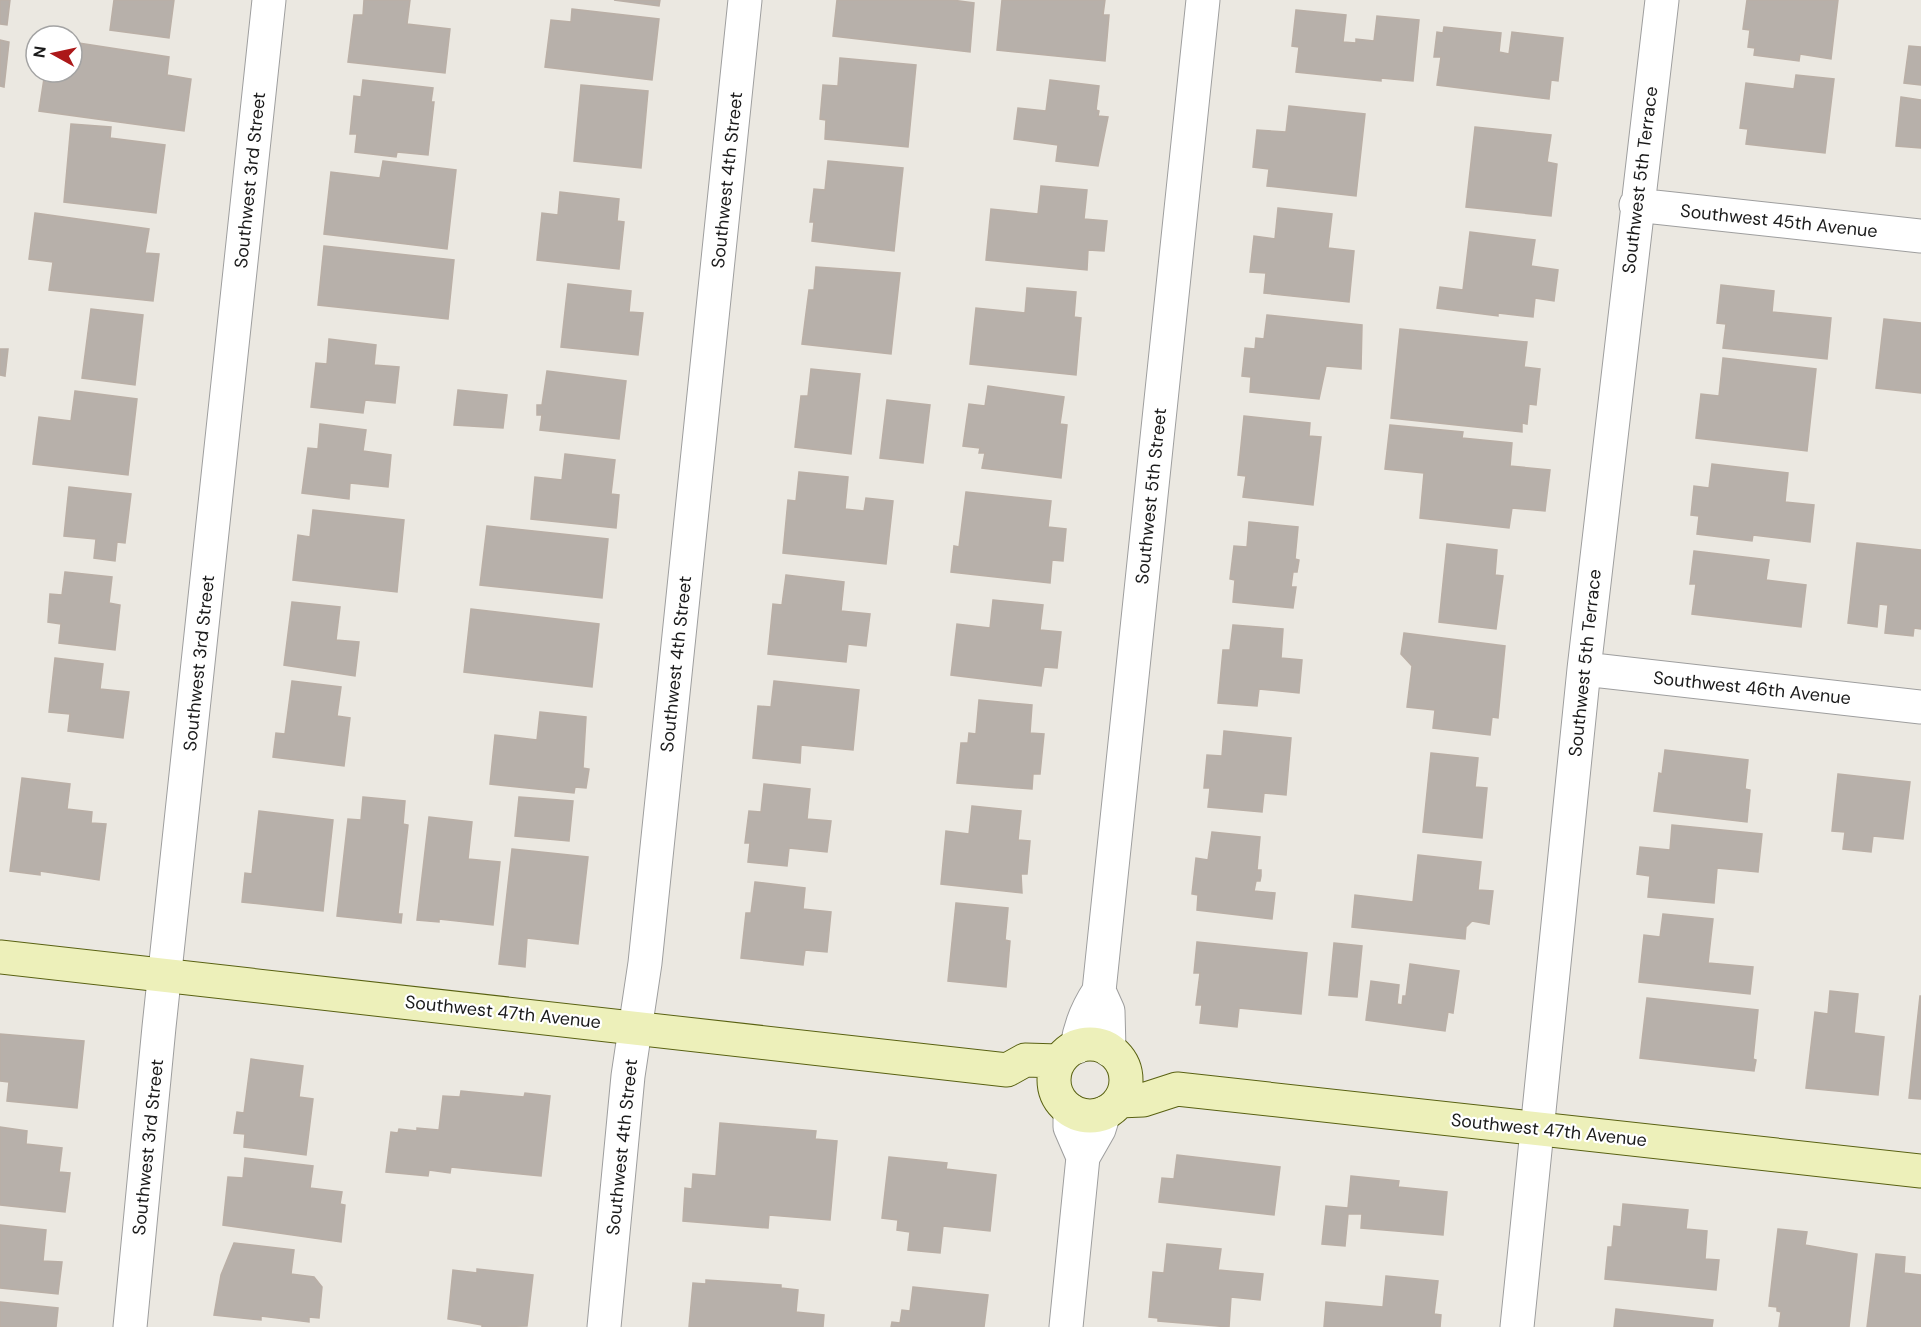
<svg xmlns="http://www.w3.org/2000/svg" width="1921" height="1327" font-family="'DM Sans',sans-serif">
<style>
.building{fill:#b7b0aa;stroke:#baafa6;stroke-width:1.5}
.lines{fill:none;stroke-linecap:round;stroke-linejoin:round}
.street-casing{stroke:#9e9e9e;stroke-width:35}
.secondary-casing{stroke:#596112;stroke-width:35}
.street{stroke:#fff;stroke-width:33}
.secondary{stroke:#edf0ba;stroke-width:33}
.labels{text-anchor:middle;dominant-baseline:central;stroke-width:4.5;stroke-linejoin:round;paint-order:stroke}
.street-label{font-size:18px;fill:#1a1a1a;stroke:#fff}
</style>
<rect width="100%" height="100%" fill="#ebe8e1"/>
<path class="building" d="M 0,0 L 10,0 L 7,25 L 0,24 Z
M 114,0 L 174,0 L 169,38 L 110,30 Z
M 364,0 L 410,0 L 407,24 L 450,29 L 445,73 L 348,62 L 354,15 L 363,15 Z
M 614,0 L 660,0 L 659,6 Z
M 837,0 L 952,0 L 974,3 L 970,52 L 833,36 Z
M 1002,0 L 1105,0 L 1103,15 L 1109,15 L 1105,61 L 997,50 Z
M 1747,0 L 1838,0 L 1831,59 L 1800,54 L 1799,61 L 1754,55 L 1755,48 L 1748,47 L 1750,30 L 1743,29 Z
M 572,9 L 659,19 L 652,80 L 545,67 L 551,20 L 571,22 Z
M 1296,10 L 1346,15 L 1343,42 L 1356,43 L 1356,39 L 1374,41 L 1377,16 L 1419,20 L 1413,81 L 1381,78 L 1381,81 L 1296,72 L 1299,47 L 1292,46 Z
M 1444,27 L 1501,33 L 1499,52 L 1509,54 L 1512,32 L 1563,38 L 1558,81 L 1551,80 L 1549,99 L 1437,85 L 1441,57 L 1434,57 L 1437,32 L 1443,33 Z
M 0,40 L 9,42 L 4,87 L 0,86 Z
M 72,42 L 169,57 L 167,75 L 191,79 L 184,131 L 39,111 L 45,72 L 72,72 Z
M 1909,46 L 1921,47 L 1921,85 L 1904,83 Z
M 840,58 L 916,65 L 908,147 L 825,139 L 826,120 L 820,119 L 823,85 L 838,86 Z
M 1796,75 L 1834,79 L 1825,153 L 1746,144 L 1748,129 L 1740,128 L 1746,83 L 1794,89 Z
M 363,80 L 433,88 L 431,102 L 434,102 L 428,155 L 397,152 L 396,157 L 355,152 L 357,134 L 350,134 L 354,96 L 361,97 Z
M 1050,80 L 1099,86 L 1096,110 L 1099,111 L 1098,116 L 1108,117 L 1098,166 L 1056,161 L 1058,145 L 1014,139 L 1018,108 L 1046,111 Z
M 581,85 L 648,91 L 641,168 L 574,161 Z
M 1901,97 L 1921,100 L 1921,148 L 1896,146 Z
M 1289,106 L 1365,114 L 1356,196 L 1267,186 L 1269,169 L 1253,167 L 1257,130 L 1286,132 Z
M 71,124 L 111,127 L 110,138 L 165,145 L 156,213 L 64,202 Z
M 1475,127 L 1551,135 L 1547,162 L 1557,164 L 1551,216 L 1466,207 Z
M 383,161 L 456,170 L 447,249 L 324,234 L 331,172 L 380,178 Z
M 828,161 L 903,168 L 894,251 L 812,241 L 814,222 L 810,222 L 814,189 L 825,190 Z
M 1041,186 L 1087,190 L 1084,219 L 1107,221 L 1104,251 L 1088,250 L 1087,270 L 986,260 L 991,209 L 1038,214 Z
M 560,192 L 619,199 L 617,221 L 624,222 L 619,269 L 537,260 L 542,213 L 558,215 Z
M 1278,208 L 1332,214 L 1328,248 L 1354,251 L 1349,302 L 1264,293 L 1266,273 L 1250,272 L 1254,236 L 1275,239 Z
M 35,213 L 149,229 L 145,253 L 159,254 L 153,301 L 49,290 L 53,262 L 29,259 Z
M 1470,232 L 1535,240 L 1531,266 L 1558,270 L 1554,301 L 1535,298 L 1533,317 L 1498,313 L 1498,316 L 1437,308 L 1440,287 L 1463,290 Z
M 324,246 L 454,260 L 448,319 L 318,305 Z
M 816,267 L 900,273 L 891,354 L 802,344 L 809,290 L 814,290 Z
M 568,284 L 631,291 L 629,312 L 643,313 L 638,355 L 561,347 Z
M 1721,285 L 1774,291 L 1772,312 L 1831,318 L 1827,359 L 1723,348 L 1726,324 L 1717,323 Z
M 1027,288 L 1076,292 L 1074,317 L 1081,318 L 1076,375 L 970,364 L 976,308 L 1025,313 Z
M 91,309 L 143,315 L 135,385 L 82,378 Z
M 1267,315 L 1362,325 L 1361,369 L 1326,366 L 1319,399 L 1250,392 L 1251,377 L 1242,376 L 1245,348 L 1255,349 L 1256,338 L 1264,339 Z
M 1884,319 L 1921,323 L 1921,393 L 1876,388 Z
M 1400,329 L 1527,342 L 1524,367 L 1540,369 L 1536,405 L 1529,404 L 1527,424 L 1522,423 L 1522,432 L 1391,418 Z
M 329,339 L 376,345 L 374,365 L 399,367 L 395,403 L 365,400 L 363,413 L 311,407 L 316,363 L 327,364 Z
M 0,349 L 8,349 L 5,376 L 0,375 Z
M 1723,358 L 1816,369 L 1807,451 L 1696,438 L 1701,394 L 1719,396 Z
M 811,369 L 860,374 L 851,454 L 795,447 L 801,396 L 808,396 Z
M 547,371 L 626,381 L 619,439 L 540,430 L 542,415 L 537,415 L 537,405 L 542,405 Z
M 988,386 L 1064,397 L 1060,424 L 1067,425 L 1061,478 L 982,468 L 985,453 L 979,453 L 980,448 L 963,446 L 969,404 L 985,406 Z
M 458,390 L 507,395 L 503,428 L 454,425 Z
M 75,391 L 137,399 L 128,475 L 33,464 L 39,417 L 71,421 Z
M 887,400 L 930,405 L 923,463 L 880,458 Z
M 1244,416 L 1310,423 L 1309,436 L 1321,437 L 1313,505 L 1243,497 L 1246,476 L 1238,475 Z
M 320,424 L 366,430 L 363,451 L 391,455 L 388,487 L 350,483 L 349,499 L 302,493 L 308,448 L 318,449 Z
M 1390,425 L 1463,432 L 1462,438 L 1512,443 L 1510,466 L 1550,470 L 1545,511 L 1512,508 L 1509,528 L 1420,518 L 1424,473 L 1385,469 Z
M 565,454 L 615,460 L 611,494 L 619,495 L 616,528 L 531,519 L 535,477 L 562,480 Z
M 1712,464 L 1788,473 L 1785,502 L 1814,505 L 1810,542 L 1753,535 L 1752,541 L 1697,534 L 1699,516 L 1691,515 L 1694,486 L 1709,488 Z
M 799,472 L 848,477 L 845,509 L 864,511 L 866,498 L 893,501 L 886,564 L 783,553 L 788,500 L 796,501 Z
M 69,487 L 131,494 L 125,543 L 117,542 L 115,561 L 94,558 L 96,539 L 64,536 Z
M 966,492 L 1051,501 L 1048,527 L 1066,529 L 1063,561 L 1052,560 L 1050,583 L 951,572 L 954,546 L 959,547 Z
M 313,510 L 404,520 L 397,592 L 293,580 L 298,535 L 310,537 Z
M 1249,522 L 1298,527 L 1295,559 L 1299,560 L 1297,572 L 1293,572 L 1291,587 L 1296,587 L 1293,608 L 1233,602 L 1235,580 L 1230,579 L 1234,546 L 1247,547 Z
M 487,526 L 608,539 L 602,598 L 480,585 Z
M 1857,543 L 1921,550 L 1921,629 L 1914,628 L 1913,636 L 1885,633 L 1888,605 L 1879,604 L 1877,627 L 1848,623 Z
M 1447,544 L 1497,550 L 1495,575 L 1503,576 L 1496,629 L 1439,622 Z
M 1694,551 L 1769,560 L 1766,580 L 1806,585 L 1801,627 L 1692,614 L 1696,584 L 1690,584 Z
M 65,572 L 112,577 L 109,603 L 120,605 L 115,650 L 59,643 L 61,624 L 48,622 L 50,594 L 62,595 Z
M 786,575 L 844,582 L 841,611 L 870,614 L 866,646 L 848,644 L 846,662 L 768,654 L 773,604 L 782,605 Z
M 993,600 L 1043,605 L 1040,630 L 1061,632 L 1057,668 L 1044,667 L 1041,686 L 951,675 L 957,624 L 990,628 Z
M 292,602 L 340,607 L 336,640 L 359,642 L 355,676 L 284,665 Z
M 471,609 L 599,624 L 592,687 L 464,672 Z
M 1233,625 L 1283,629 L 1281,658 L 1302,660 L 1299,693 L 1259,689 L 1257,706 L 1218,703 L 1223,650 L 1230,650 Z
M 1404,633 L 1505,646 L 1498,718 L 1492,717 L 1490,735 L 1433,728 L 1435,710 L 1407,707 L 1412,666 L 1401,654 Z
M 55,658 L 103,664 L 100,689 L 129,692 L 123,738 L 68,731 L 70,714 L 49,712 Z
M 292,681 L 341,687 L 337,716 L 350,718 L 344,766 L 273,757 L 276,733 L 285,734 Z
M 774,681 L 859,690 L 853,750 L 801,745 L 800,763 L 753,758 L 758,706 L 771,707 Z
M 979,700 L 1032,705 L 1030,733 L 1044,734 L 1040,774 L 1033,774 L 1032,789 L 957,783 L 961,743 L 968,743 L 969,733 L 976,734 Z
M 540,712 L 586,717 L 583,768 L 589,769 L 586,788 L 575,787 L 574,793 L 490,784 L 495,735 L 537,740 Z
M 1224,731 L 1291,738 L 1286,795 L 1264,793 L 1262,812 L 1208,807 L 1210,788 L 1204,788 L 1207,755 L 1222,756 Z
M 1665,750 L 1748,760 L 1745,789 L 1750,790 L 1747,822 L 1654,811 L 1659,773 L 1662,774 Z
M 1431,753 L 1478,758 L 1475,787 L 1487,788 L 1482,838 L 1423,832 Z
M 1838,774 L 1910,782 L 1903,839 L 1873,836 L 1871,852 L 1843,849 L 1845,832 L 1832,831 Z
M 22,778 L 70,784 L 67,809 L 92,812 L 91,823 L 106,824 L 99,880 L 40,871 L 40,875 L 10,871 Z
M 764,784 L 810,789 L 807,819 L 831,821 L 827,852 L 789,848 L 787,866 L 748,862 L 750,843 L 745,843 L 749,811 L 761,812 Z
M 363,797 L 405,801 L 403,824 L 408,825 L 398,914 L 402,914 L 401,923 L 337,916 L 348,819 L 361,820 Z
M 519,797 L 573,801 L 569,841 L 515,836 Z
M 972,806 L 1021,811 L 1018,840 L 1030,841 L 1027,874 L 1021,874 L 1022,893 L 941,884 L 946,831 L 969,834 Z
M 259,811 L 333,820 L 323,911 L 242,902 L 245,873 L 252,874 Z
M 429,817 L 472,822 L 468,859 L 500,862 L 493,925 L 439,919 L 439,922 L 417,920 Z
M 1672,825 L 1762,834 L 1758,872 L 1717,868 L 1714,903 L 1648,897 L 1650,876 L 1637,874 L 1640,847 L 1670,850 Z
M 1212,832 L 1260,837 L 1257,870 L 1261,870 L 1261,876 L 1260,881 L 1256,881 L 1254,891 L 1275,893 L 1272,919 L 1197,910 L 1198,895 L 1192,894 L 1196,858 L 1208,860 Z
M 512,849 L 588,857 L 578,944 L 527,938 L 525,967 L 499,964 Z
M 1418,855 L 1481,862 L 1478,890 L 1493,891 L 1489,924 L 1472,921 L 1466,927 L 1465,939 L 1352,927 L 1355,895 L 1413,902 Z
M 755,882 L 805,888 L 803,909 L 831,912 L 827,952 L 805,950 L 803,965 L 741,958 L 746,913 L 751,913 Z
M 956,903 L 1008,908 L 1005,940 L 1010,941 L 1006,987 L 948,981 Z
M 1663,914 L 1713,919 L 1708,963 L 1753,967 L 1750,994 L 1639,982 L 1644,935 L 1660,937 Z
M 1197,942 L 1307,953 L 1301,1014 L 1239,1008 L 1237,1027 L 1200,1023 L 1202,1005 L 1196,1005 L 1200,973 L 1194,973 Z
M 1334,943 L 1362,946 L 1357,997 L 1329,995 Z
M 1410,964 L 1459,971 L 1453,1013 L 1448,1012 L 1445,1031 L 1366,1020 L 1371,981 L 1399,985 L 1397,1004 L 1402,1005 L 1403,996 L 1406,996 Z
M 1830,991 L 1858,994 L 1854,1033 L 1884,1037 L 1878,1095 L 1806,1088 L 1815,1012 L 1828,1014 Z
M 1920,996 L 1921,996 L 1921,1099 L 1909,1098 Z
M 1647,998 L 1758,1010 L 1753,1059 L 1756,1060 L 1754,1071 L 1640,1058 Z
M 0,1034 L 84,1041 L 77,1108 L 7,1101 L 9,1082 L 0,1081 Z
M 251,1059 L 303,1066 L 299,1097 L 313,1099 L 306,1155 L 244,1147 L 245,1134 L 234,1133 L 237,1112 L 244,1113 Z
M 461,1091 L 524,1097 L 525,1093 L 550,1096 L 541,1176 L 451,1167 L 450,1173 L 429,1170 L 428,1176 L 386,1172 L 391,1132 L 398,1133 L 399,1129 L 417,1131 L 417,1128 L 439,1130 L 443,1096 L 460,1097 Z
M 720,1123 L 816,1131 L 815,1139 L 837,1141 L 830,1220 L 769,1215 L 768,1228 L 683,1221 L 685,1188 L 692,1189 L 693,1174 L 716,1176 Z
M 0,1127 L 27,1131 L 26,1144 L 62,1148 L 59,1172 L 70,1173 L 65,1212 L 0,1205 Z
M 1177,1155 L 1280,1167 L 1274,1215 L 1159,1202 L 1162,1178 L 1174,1179 Z
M 889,1157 L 947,1163 L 946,1169 L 996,1175 L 990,1231 L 943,1226 L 940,1253 L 908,1250 L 910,1232 L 897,1230 L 898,1220 L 882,1218 Z
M 245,1158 L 313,1166 L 310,1188 L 342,1192 L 340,1204 L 345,1205 L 341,1242 L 223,1225 L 228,1177 L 243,1178 Z
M 1351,1176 L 1399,1181 L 1398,1187 L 1447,1192 L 1443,1235 L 1361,1228 L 1362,1214 L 1348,1214 L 1345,1246 L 1322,1244 L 1326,1206 L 1348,1208 Z
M 1623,1204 L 1688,1210 L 1686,1229 L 1707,1231 L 1705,1259 L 1719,1260 L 1716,1290 L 1605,1279 L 1608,1247 L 1612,1247 L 1614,1226 L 1621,1227 Z
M 0,1225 L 46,1230 L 43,1261 L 62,1262 L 58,1294 L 0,1288 Z
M 1778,1229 L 1807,1232 L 1805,1245 L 1857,1254 L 1849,1327 L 1779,1327 L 1781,1312 L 1777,1311 L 1777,1307 L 1769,1306 Z
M 234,1243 L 294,1250 L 291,1274 L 314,1277 L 322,1287 L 319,1318 L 309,1317 L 309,1322 L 261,1316 L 261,1320 L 214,1315 L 221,1275 Z
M 1167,1244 L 1221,1249 L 1218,1270 L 1263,1274 L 1260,1300 L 1231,1297 L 1229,1327 L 1158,1321 L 1158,1318 L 1149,1317 L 1153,1272 L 1164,1273 Z
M 1876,1254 L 1905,1257 L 1904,1273 L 1921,1275 L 1921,1327 L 1867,1327 Z
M 477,1269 L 533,1275 L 527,1326 L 482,1327 L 482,1325 L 448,1319 L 453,1270 L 477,1273 Z
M 1386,1276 L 1438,1281 L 1434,1314 L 1441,1315 L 1440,1327 L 1324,1327 L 1326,1302 L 1383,1307 Z
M 706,1280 L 781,1285 L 781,1288 L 798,1290 L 796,1312 L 824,1315 L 823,1327 L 689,1327 L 693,1283 L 706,1284 Z
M 913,1287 L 988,1295 L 984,1327 L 891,1327 L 892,1322 L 900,1323 L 902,1310 L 910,1311 Z
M 0,1302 L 58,1308 L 56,1327 L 0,1327 Z
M 1616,1309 L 1713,1320 L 1712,1327 L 1614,1327 Z"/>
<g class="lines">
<g class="street-casing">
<path id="street" d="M 1636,205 L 1921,236
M 1584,669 L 1921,707
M 1099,991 L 1108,1011 L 1109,1050
M 1077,1047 C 1080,1025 1087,1009 1099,991 L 1203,0
M 1070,1110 L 1070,1127 L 1083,1157
M 130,1327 L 159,1027 L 269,0
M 604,1327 L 628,1076 L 645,963 L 745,0
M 1066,1327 L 1083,1157 L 1099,1129 L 1104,1113
M 1517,1327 L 1584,669 L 1662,0"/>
</g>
<g class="secondary-casing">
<path id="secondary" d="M 0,957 L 1007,1070 L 1025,1060 L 1059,1061
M1054 1080a36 36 0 1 1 72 0a36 36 0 1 1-72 0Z
M 1119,1101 L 1143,1100 L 1177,1089 L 1921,1171"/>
</g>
<use href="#street" class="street"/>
<use href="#secondary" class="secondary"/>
</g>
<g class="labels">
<g class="street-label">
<text transform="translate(250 180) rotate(-84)">Southwest 3rd Street</text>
<text transform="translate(727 180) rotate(-84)">Southwest 4th Street</text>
<text transform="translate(1640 180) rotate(-83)">Southwest 5th Terrace</text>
<text transform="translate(1779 221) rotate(6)">Southwest 45th Avenue</text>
<text transform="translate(1151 496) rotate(-84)">Southwest 5th Street</text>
<text transform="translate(199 663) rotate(-84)">Southwest 3rd Street</text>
<text transform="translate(1585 663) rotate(-84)">Southwest 5th Terrace</text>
<text transform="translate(676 664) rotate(-84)">Southwest 4th Street</text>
<text transform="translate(1752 688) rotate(6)">Southwest 46th Avenue</text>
<text transform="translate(503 1012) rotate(6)">Southwest 47th Avenue</text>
<text transform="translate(1549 1130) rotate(6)">Southwest 47th Avenue</text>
<text transform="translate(148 1147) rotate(-84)">Southwest 3rd Street</text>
<text transform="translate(622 1147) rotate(-84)">Southwest 4th Street</text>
</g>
</g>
<g transform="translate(54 54) rotate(278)"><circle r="28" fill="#ffffff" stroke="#a3a3a3" stroke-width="1.5"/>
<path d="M0-4.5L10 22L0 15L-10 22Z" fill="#ac1819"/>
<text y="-9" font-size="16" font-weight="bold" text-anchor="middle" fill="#1a1a1a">N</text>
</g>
</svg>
